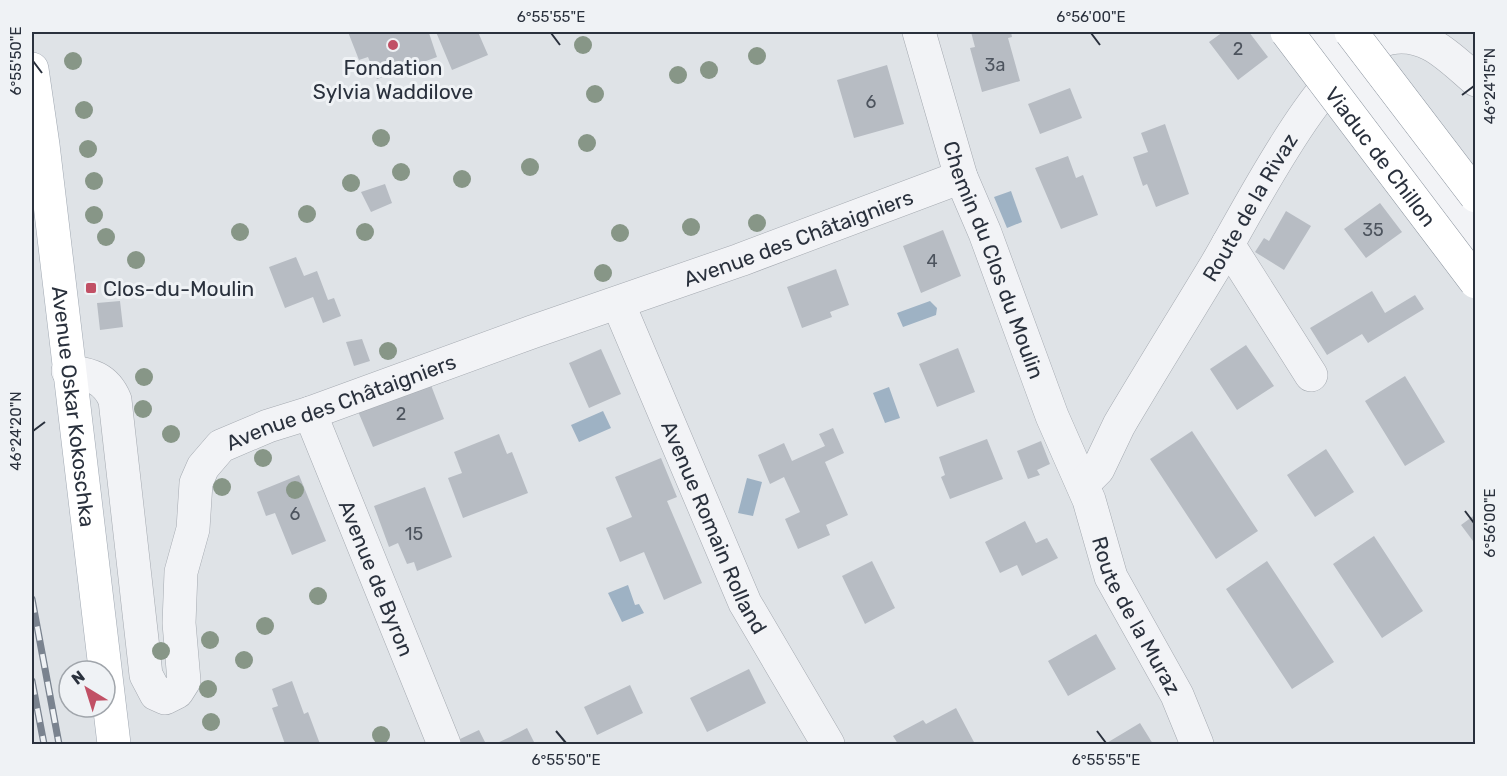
<svg xmlns="http://www.w3.org/2000/svg" width="1507" height="776" font-family="Rubik,sans-serif">
<style>
.water{fill:#9eb2c4}
.building{fill:#b7bcc3}
.lines{fill:none;stroke-linecap:round;stroke-linejoin:round}
.minor-casing{stroke:#a5aab1;stroke-width:34}
.major-casing{stroke:#a0a8b2;stroke-width:34}
.minor{stroke:#f2f3f6;stroke-width:33}
.major{stroke:#fff;stroke-width:33}
.rail-casing{stroke:#7a838f;stroke-width:7}
.rail{stroke:#eff2f5;stroke-width:4.5;stroke-dasharray:14;stroke-linecap:butt}
.highway-bridge-casing{stroke:#88919c;stroke-width:34;stroke-linecap:butt}
.highway-bridge{stroke:#fff;stroke-width:33}
.tree{fill:#879687}
.ticks{fill:none;stroke:#2a313d;stroke-width:2}
.poi-dot{fill:#c15065;stroke:#eff2f5;stroke-width:2}
.labels{text-anchor:middle;dominant-baseline:central;stroke-width:6;stroke-linejoin:round;paint-order:stroke}
.number-label{font-size:18px;fill:#4d545e}
.poi-label{font-size:21px;fill:#2a313d;stroke:#eff2f5}
.street-label{font-size:21px;fill:#2a313d;stroke:#eff2f5}
.neatline{fill:none;stroke:#2a313d;stroke-width:2}
.ticks-label{font-size:15px;text-anchor:middle;fill:#2a313d}
</style>
<rect width="100%" height="100%" fill="#dfe3e7"/>
<path class="water" d="M 1011,191 L 1022,222 L 1007,228 L 994,197 Z
M 930,301 L 937,308 L 936,315 L 903,327 L 897,313 Z
M 889,387 L 900,418 L 885,423 L 873,393 Z
M 603,411 L 611,428 L 579,442 L 571,425 Z
M 747,478 L 762,482 L 753,516 L 738,513 Z
M 628,585 L 635,605 L 639,604 L 644,613 L 622,622 L 608,593 Z"/>
<path class="building" d="M 348,32 L 425,32 L 429,33 L 437,57 L 377,79 L 368,57 L 359,60 Z
M 436,32 L 478,32 L 488,55 L 452,70 Z
M 971,32 L 1011,32 L 1012,37 L 1008,38 L 1020,81 L 982,92 L 970,48 L 975,47 Z
M 1223,32 L 1249,32 L 1268,57 L 1238,80 L 1209,42 Z
M 887,65 L 904,124 L 854,138 L 837,80 Z
M 1070,88 L 1082,118 L 1040,134 L 1028,104 Z
M 1165,124 L 1189,194 L 1156,207 L 1147,184 L 1143,186 L 1133,157 L 1148,152 L 1141,133 Z
M 1068,156 L 1076,178 L 1083,175 L 1098,215 L 1061,229 L 1035,168 Z
M 385,184 L 392,203 L 371,212 L 361,192 Z
M 1380,203 L 1402,232 L 1366,258 L 1344,229 Z
M 1286,211 L 1311,226 L 1284,270 L 1255,252 L 1264,238 L 1269,241 Z
M 943,230 L 961,276 L 921,293 L 903,246 Z
M 296,257 L 304,276 L 317,271 L 328,300 L 334,298 L 341,316 L 323,323 L 313,297 L 285,308 L 269,267 Z
M 836,269 L 849,305 L 830,312 L 832,317 L 802,328 L 787,287 Z
M 1372,291 L 1385,313 L 1415,295 L 1424,309 L 1368,343 L 1362,334 L 1327,355 L 1310,328 Z
M 120,301 L 123,327 L 100,330 L 97,303 Z
M 362,339 L 370,361 L 354,366 L 346,342 Z
M 1246,345 L 1274,386 L 1237,410 L 1210,369 Z
M 958,348 L 975,392 L 937,407 L 919,364 Z
M 601,349 L 621,394 L 589,408 L 569,363 Z
M 1405,376 L 1445,442 L 1405,466 L 1365,401 Z
M 429,380 L 444,419 L 373,447 L 357,409 Z
M 833,428 L 844,453 L 825,462 L 848,515 L 826,525 L 830,535 L 798,549 L 785,519 L 800,512 L 784,477 L 770,484 L 758,455 L 784,443 L 792,461 L 825,446 L 819,434 Z
M 1192,431 L 1258,531 L 1216,559 L 1150,459 Z
M 499,434 L 507,454 L 512,452 L 528,493 L 463,518 L 448,478 L 462,473 L 454,452 Z
M 987,439 L 1003,479 L 950,499 L 941,477 L 945,475 L 939,457 Z
M 1041,441 L 1050,464 L 1037,470 L 1040,475 L 1028,479 L 1017,451 Z
M 1326,449 L 1354,492 L 1315,517 L 1287,475 Z
M 661,458 L 677,497 L 667,501 L 702,583 L 664,600 L 644,552 L 620,562 L 606,528 L 632,517 L 615,477 Z
M 299,475 L 326,541 L 292,555 L 275,513 L 266,516 L 257,492 Z
M 425,487 L 452,557 L 417,571 L 414,562 L 407,564 L 398,543 L 389,547 L 374,506 Z
M 1476,514 L 1476,545 L 1461,525 Z
M 1025,521 L 1036,543 L 1047,538 L 1058,558 L 1022,576 L 1017,565 L 1000,573 L 985,542 Z
M 1374,536 L 1423,611 L 1382,638 L 1333,564 Z
M 872,561 L 895,608 L 865,624 L 842,576 Z
M 1267,561 L 1334,662 L 1292,689 L 1226,589 Z
M 1096,634 L 1116,669 L 1068,696 L 1048,661 Z
M 749,669 L 766,703 L 707,732 L 690,698 Z
M 292,681 L 304,714 L 308,712 L 320,744 L 285,744 L 272,708 L 278,706 L 272,689 Z
M 630,685 L 643,713 L 597,735 L 584,707 Z
M 956,708 L 975,744 L 898,744 L 893,736 L 923,720 L 926,724 Z
M 1140,723 L 1153,744 L 1105,744 Z
M 527,728 L 535,744 L 495,744 L 510,737 Z
M 479,730 L 486,744 L 462,744 L 460,739 Z"/>
<g class="lines">
<g class="minor-casing">
<g id="minor">
<path id="s1" d="M 919,32 L 961,177 L 985,233 L 1052,416 L 1089,500 L 1111,577 L 1177,695 L 1197,744"/>
<path d="M 1316,32 L 1476,234"/>
<path d="M 1228,244 L 1311,375"/>
<path id="s2" d="M 618,303 L 745,603 L 828,744"/>
<path id="s3" d="M 68,371 C 90,374 106,378 115,400 L 146,675 L 156,694 L 165,698 L 177,692 L 184,681 L 179,623 L 181,572 L 193,529 L 196,483 L 203,467 L 221,446 L 268,426 L 310,413 L 532,332 L 740,260 L 961,177"/>
<path id="s4" d="M 310,413 L 444,744"/>
<path id="s5" d="M 1083,484 L 1098,469 L 1119,425 C 1151,371 1184,318 1216,265 C 1249,210 1326,51 1390,38 C 1427,31 1450,58 1476,80"/>
</g>
</g>
<g class="major-casing">
<g id="major">
<path id="s6" d="M 32,69 L 43,145 L 114,744"/>
</g>
</g>
<use href="#minor" class="minor"/>
<use href="#major" class="major"/>
<g class="rail-casing">
<path id="rail" d="M 32,599 L 59,744
M 32,681 L 44,744"/>
</g>
<use href="#rail" class="rail"/>
<g class="highway-bridge-casing">
<g id="highway-bridge">
<path id="s7" d="M 1287,32 L 1476,282"/>
<path d="M 1351,32 L 1476,196"/>
</g>
</g>
<use href="#highway-bridge" class="highway-bridge"/>
</g>
<g class="tree">
<circle cx="583" cy="45" r="9"/>
<circle cx="757" cy="56" r="9"/>
<circle cx="73" cy="61" r="9"/>
<circle cx="709" cy="70" r="9"/>
<circle cx="678" cy="75" r="9"/>
<circle cx="595" cy="94" r="9"/>
<circle cx="84" cy="110" r="9"/>
<circle cx="381" cy="138" r="9"/>
<circle cx="587" cy="143" r="9"/>
<circle cx="88" cy="149" r="9"/>
<circle cx="530" cy="167" r="9"/>
<circle cx="401" cy="172" r="9"/>
<circle cx="462" cy="179" r="9"/>
<circle cx="94" cy="181" r="9"/>
<circle cx="351" cy="183" r="9"/>
<circle cx="307" cy="214" r="9"/>
<circle cx="94" cy="215" r="9"/>
<circle cx="757" cy="223" r="9"/>
<circle cx="691" cy="227" r="9"/>
<circle cx="240" cy="232" r="9"/>
<circle cx="365" cy="232" r="9"/>
<circle cx="620" cy="233" r="9"/>
<circle cx="106" cy="237" r="9"/>
<circle cx="136" cy="260" r="9"/>
<circle cx="603" cy="273" r="9"/>
<circle cx="388" cy="351" r="9"/>
<circle cx="144" cy="377" r="9"/>
<circle cx="143" cy="409" r="9"/>
<circle cx="171" cy="434" r="9"/>
<circle cx="263" cy="458" r="9"/>
<circle cx="222" cy="487" r="9"/>
<circle cx="295" cy="490" r="9"/>
<circle cx="318" cy="596" r="9"/>
<circle cx="265" cy="626" r="9"/>
<circle cx="210" cy="640" r="9"/>
<circle cx="161" cy="651" r="9"/>
<circle cx="244" cy="660" r="9"/>
<circle cx="208" cy="689" r="9"/>
<circle cx="211" cy="722" r="9"/>
<circle cx="381" cy="735" r="9"/>
</g>
<path class="ticks" d="M 551,33 L 560,45M 1091,33 L 1100,45M 33,61 L 42,73M 1462,95 L 1474,86M 33,431 L 45,422M 1465,511 L 1474,523M 556,731 L 566,743M 1097,731 L 1106,743"/>
<g class="poi-dot">
<circle cx="393" cy="45" r="6"/>
<rect x="85" y="282" width="12" height="12" rx="3"/>
</g>
<g class="labels">
<g class="number-label">
<text x="1238" y="49">2</text>
<text x="995" y="65">3a</text>
<text x="871" y="102">6</text>
<text x="1373" y="230">35</text>
<text x="932" y="261">4</text>
<text x="401" y="414">2</text>
<text x="295" y="514">6</text>
<text x="414" y="534">15</text>
</g>
<g class="poi-label">
<text x="393" y="67">Fondation<tspan x="393" dy="24">Sylvia Waddilove</tspan></text>
<text x="103" y="288" text-anchor="start">Clos-du-Moulin</text>
</g>
<g class="street-label">
<text stroke="none"><textPath href="#s7" startOffset="156">Viaduc de Chillon</textPath></text>
<text stroke="none"><textPath href="#s5" startOffset="324">Route de la Rivaz</textPath></text>
<text stroke="none"><textPath href="#s3" startOffset="1252">Avenue des Châtaigniers</textPath></text>
<text stroke="none"><textPath href="#s1" startOffset="240">Chemin du Clos du Moulin</textPath></text>
<text stroke="none"><textPath href="#s3" startOffset="766">Avenue des Châtaigniers</textPath></text>
<text stroke="none"><textPath href="#s6" startOffset="340">Avenue Oskar Kokoschka</textPath></text>
<text stroke="none"><textPath href="#s2" startOffset="244">Avenue Romain Rolland</textPath></text>
<text stroke="none"><textPath href="#s4" startOffset="178">Avenue de Byron</textPath></text>
<text stroke="none"><textPath href="#s1" startOffset="624">Route de la Muraz</textPath></text>
</g>
</g>
<rect width="1507" height="776" fill="none" stroke="#eff2f5" stroke-width="66"/>
<g transform="translate(87 689) rotate(322)"><circle r="28" fill="#eff2f5" stroke="#a0a5ab" stroke-width="1.5"/>
<path d="M0-4.5L10 22L0 15L-10 22Z" fill="#c15065"/>
<text y="-9" font-size="16" font-weight="bold" text-anchor="middle" fill="#2a313d">N</text>
</g>
<rect x="33" y="33" width="1441" height="710" class="neatline"/>
<g class="ticks-label">
<text x="551" y="22">6°55'55"E</text>
<text x="1091" y="22">6°56'00"E</text>
<text transform="translate(16 61) rotate(-90)" y="5">6°55'50"E</text>
<text transform="translate(1490 86) rotate(-90)" y="5">46°24'15"N</text>
<text transform="translate(16 431) rotate(-90)" y="5">46°24'20"N</text>
<text transform="translate(1490 523) rotate(-90)" y="5">6°56'00"E</text>
<text x="566" y="765">6°55'50"E</text>
<text x="1106" y="765">6°55'55"E</text>
</g>
</svg>
